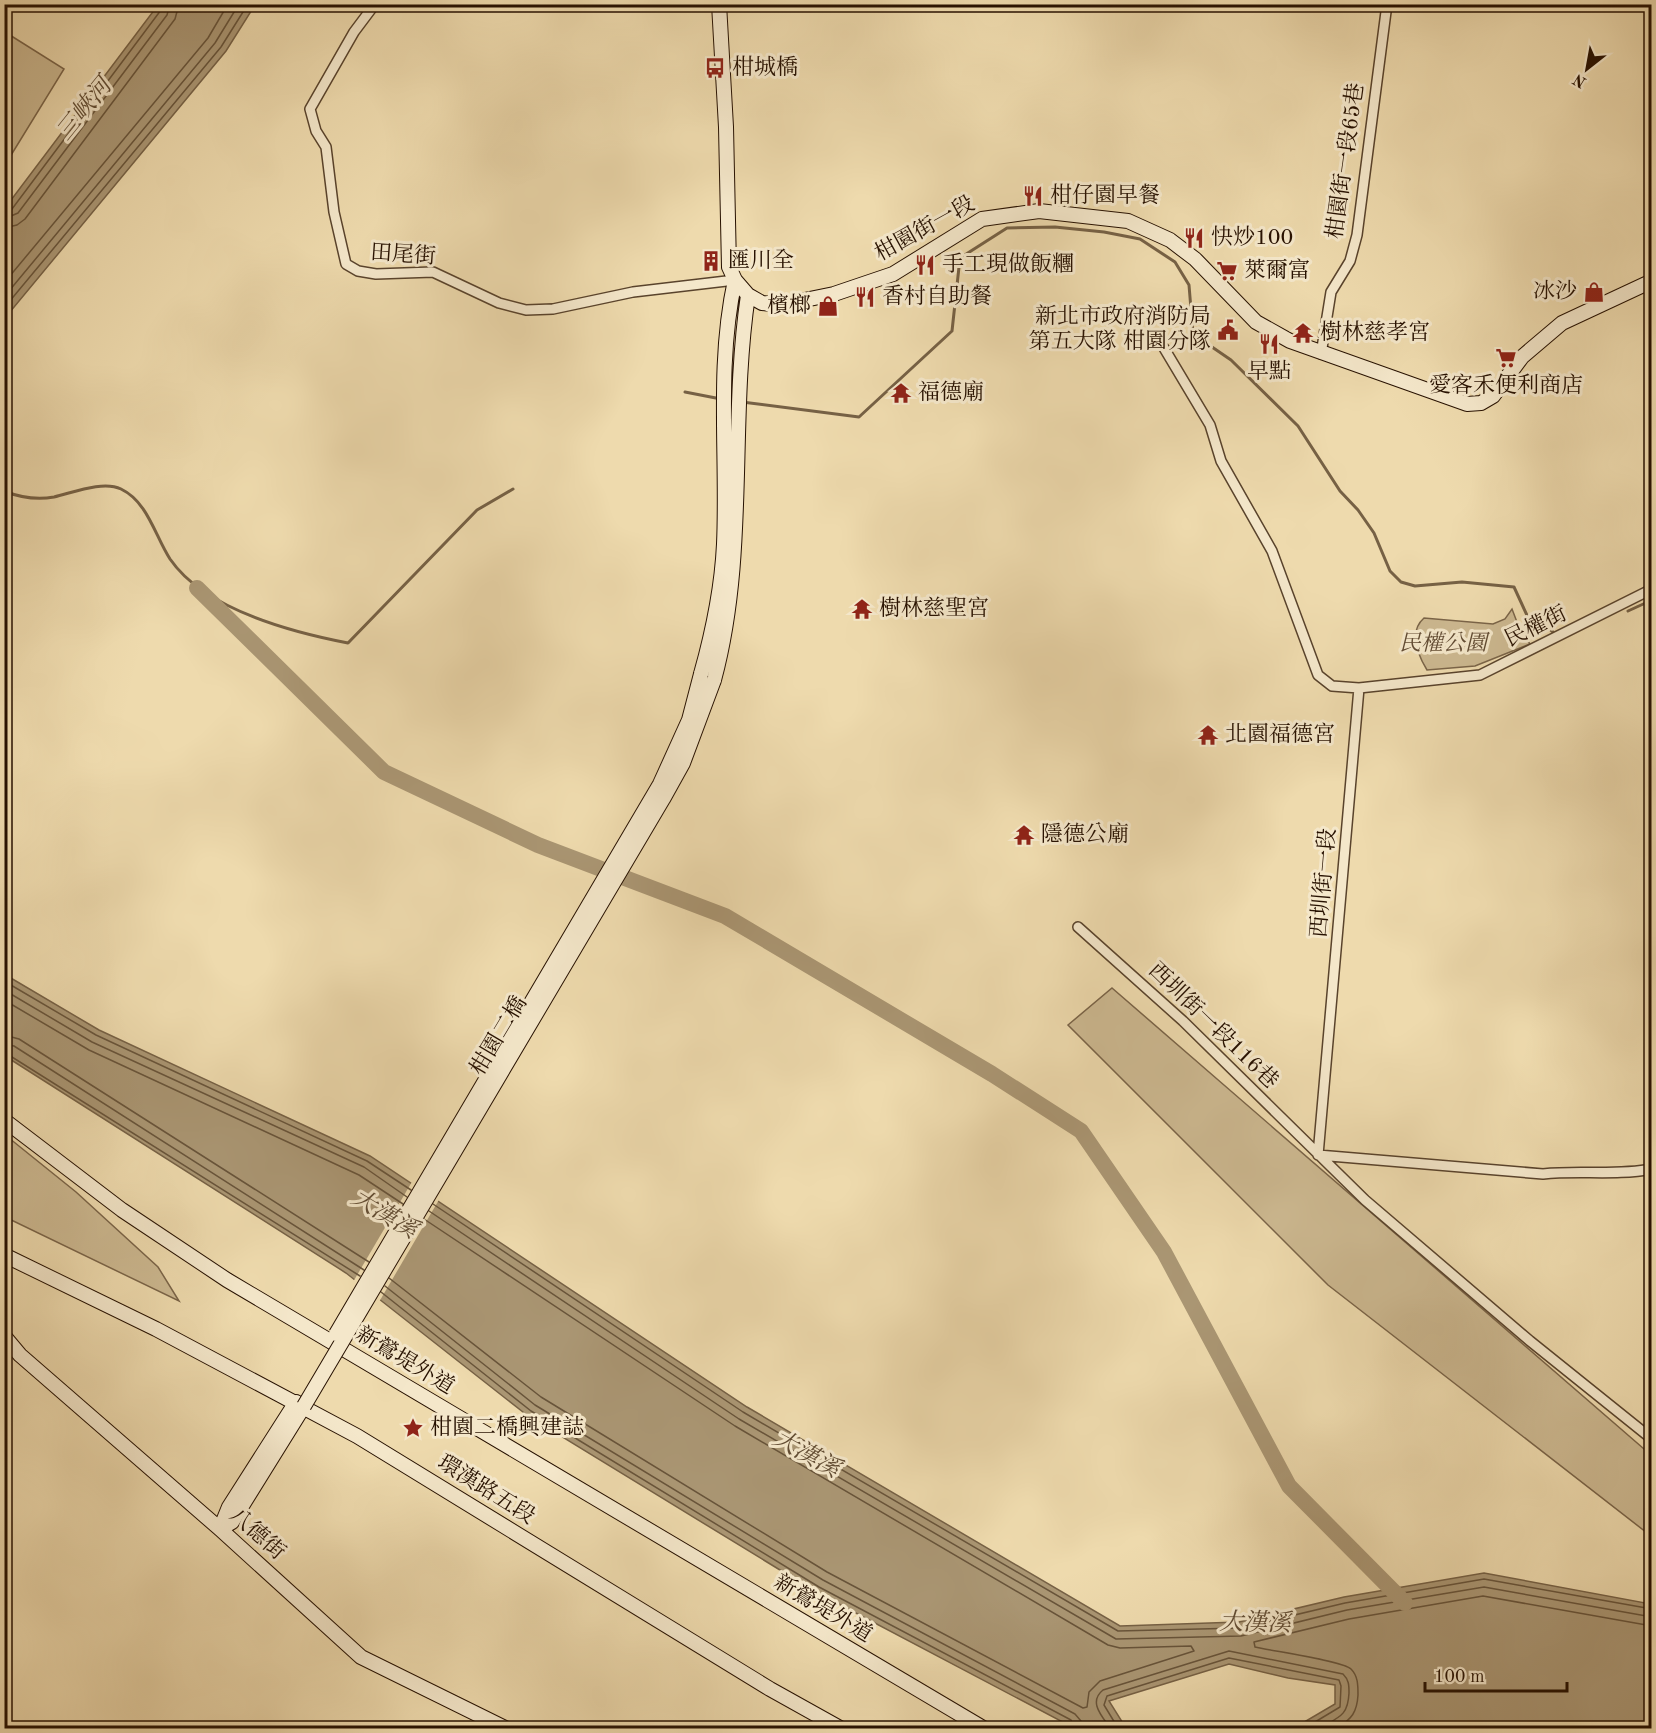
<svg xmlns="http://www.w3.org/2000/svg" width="1656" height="1733" font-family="'Old Standard TT','Noto Serif TC',serif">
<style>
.green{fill:#ccb890;stroke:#7a6448;stroke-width:1.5}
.water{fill:#aa9673;stroke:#766145;stroke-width:1.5}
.pier{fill:#eedaad}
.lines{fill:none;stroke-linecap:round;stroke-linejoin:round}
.shore{stroke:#68543a;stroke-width:1.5}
.stream{stroke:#766145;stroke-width:3}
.river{stroke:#aa9673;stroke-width:16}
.street-casing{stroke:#59432c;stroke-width:12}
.secondary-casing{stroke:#271101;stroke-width:16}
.street{stroke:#f4e7ca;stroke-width:9}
.secondary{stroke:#f4e7ca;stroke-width:14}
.secondary-bridge-casing{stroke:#271101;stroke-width:16;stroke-linecap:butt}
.secondary-bridge{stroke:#f4e7ca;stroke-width:14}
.labels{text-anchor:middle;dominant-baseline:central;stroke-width:6;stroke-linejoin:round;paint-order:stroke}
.poi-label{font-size:22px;fill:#271101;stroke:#f4e7ca;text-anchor:start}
.street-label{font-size:22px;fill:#271101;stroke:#f4e7ca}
.park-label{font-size:22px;font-style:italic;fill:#614b33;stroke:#f4e7ca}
.water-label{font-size:24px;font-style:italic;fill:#624d34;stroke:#f4e7ca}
</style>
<rect width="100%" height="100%" fill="#eedaad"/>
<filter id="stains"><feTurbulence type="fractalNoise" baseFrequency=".00333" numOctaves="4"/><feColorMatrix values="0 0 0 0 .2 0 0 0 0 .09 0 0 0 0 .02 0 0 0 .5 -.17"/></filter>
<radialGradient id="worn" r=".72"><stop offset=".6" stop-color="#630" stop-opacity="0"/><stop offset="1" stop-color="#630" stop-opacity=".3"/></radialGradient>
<path class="green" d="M 5,32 L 64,69 L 5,165 Z
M 1512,609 L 1520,630 L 1530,644 L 1475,666 L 1427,670 C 1418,655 1408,632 1424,618 L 1493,624 L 1505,619 Z
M 1112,988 L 1651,1455 L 1651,1536 L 1328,1285 L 1068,1025 Z
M 4,1134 L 76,1192 L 158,1267 L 179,1301 L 5,1217 Z"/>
<path class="water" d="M 158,5 L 255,5 L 226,51 L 5,318 L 5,208 Z
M 4,974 L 99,1030 L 370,1156 L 747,1407 L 1120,1626 L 1239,1622 L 1344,1597 L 1484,1573 L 1651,1604 L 1651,1728 L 1294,1728 L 1335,1704 L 1335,1685 L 1288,1678 L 1229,1664 L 1109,1701 L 1126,1728 L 1074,1728 L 816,1592 L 528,1416 L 346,1273 L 5,1056 Z"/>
<path class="pier" d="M 413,1180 L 440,1198 L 379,1302 L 353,1282 Z"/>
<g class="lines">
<path class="shore" d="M 4,211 L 12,209 L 161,10 L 162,4
M 4,219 L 18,213 L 167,15 L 170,4
M 4,228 L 17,225 L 25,219 L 175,19 L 179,4
M 4,283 L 208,38 L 228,4
M 4,297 L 215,43 L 239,4
M 4,308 L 221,47 L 248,4
M 4,981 L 96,1035 L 367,1161 L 411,1190
M 4,990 L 92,1042 L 364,1167 L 407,1197
M 4,1000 L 89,1050 L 359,1175 L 403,1204
M 4,1035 L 19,1039 L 369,1262
M 4,1044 L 14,1046 L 364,1270
M 4,1052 L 360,1276
M 433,1204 L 743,1412 L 1118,1631 L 1240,1628 L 1345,1603 L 1484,1579 L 1652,1609
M 429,1211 L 739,1419 L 1116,1639 L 1241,1636 L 1347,1610 L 1484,1587 L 1652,1617
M 389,1278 L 541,1397 L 827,1572 L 1083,1708 L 1087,1707 L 1089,1692 L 1100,1681 L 1194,1651 L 1191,1646 L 1120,1648 L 1108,1645 L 735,1426 L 424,1219
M 385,1286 L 535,1405 L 823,1580 L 1075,1714 L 1081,1721 L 1083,1728
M 381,1292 L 531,1411 L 819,1587 L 1071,1720 L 1075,1728
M 1110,1728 C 1102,1716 1088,1702 1103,1690 L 1229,1651 L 1343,1674 C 1349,1680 1349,1685 1349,1693 C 1348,1716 1339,1717 1320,1728
M 1118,1728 L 1104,1705 L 1107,1696 L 1229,1658 L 1339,1680 L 1341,1686 L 1340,1707 L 1305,1728
M 1337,1728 C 1352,1719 1357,1712 1358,1695 C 1358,1685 1358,1676 1351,1669 C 1343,1661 1272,1651 1255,1647 L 1254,1642 L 1349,1619 L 1483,1596 L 1652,1626"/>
<path class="stream" d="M 685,392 L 721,399
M 742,402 L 859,417 L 952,331 L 960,258 L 1007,228 L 1055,227 L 1104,232 L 1140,239 L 1175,262 L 1189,285 L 1193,334 L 1231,360 L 1298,426 L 1340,491 L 1358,510 L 1374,533 L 1390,571 L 1401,582 L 1415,586 L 1462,582 L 1514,587 L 1531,624 L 1545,625 L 1553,632
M 4,491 C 19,497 38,500 54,497 C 72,493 103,480 121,489 C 148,502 155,536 170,559 C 205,610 291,632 348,643 L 477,510 L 513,489
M 1628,611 L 1652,600"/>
<path class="river" d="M 197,588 L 384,772 L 538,845 L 725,916 L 992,1074 L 1081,1131 L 1164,1252 L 1289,1486 L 1405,1603"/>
<g class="street-casing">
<path id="street" d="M 375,4 L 354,32 L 310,109 L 316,131 L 326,147 L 334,212 L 346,264 L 358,271 L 376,274 L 433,272 L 499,303 L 526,310 L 553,309 L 633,292 L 735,280
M 1164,348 L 1210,425 L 1221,461 L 1272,551 L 1318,675 L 1332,686 L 1359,688 L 1480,675 L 1652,589
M 1321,354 L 1331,292 L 1350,261 L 1357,235 L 1387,4
M 1078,927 L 1183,1021 L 1365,1200 L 1530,1341 L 1652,1439
M 1318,1155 L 1359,688
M 1318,1155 L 1543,1174 C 1579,1170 1615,1176 1652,1169"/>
</g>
<g class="secondary-casing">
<path id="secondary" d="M 719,4 L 726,127 L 729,267 L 735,280 L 748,295 L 762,303 L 780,305 L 834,294 L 893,274 L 982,219 L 1039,211 L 1128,221 L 1170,240 L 1195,259 L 1256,322 L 1290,341 L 1467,404 L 1481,403 L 1493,396 L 1522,357 L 1562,323 L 1652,281
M 701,674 C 713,631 722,587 724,544 C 728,456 716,366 735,280
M 714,680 C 748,554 729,423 748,295
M 4,1120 L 122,1210 L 227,1280 L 983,1728
M 4,1255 L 156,1329 L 357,1436 L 770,1689 L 840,1728
M 4,1336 L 20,1355 L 220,1529 L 361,1657 L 505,1728
M 220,1529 L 232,1522 L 304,1406
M 220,1529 L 229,1507 L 296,1402"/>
</g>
<use href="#street" class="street"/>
<use href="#secondary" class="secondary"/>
<g class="secondary-bridge-casing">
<path id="secondary-bridge" d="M 336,1334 L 660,784 L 689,720 L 701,674
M 304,1406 L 663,799 L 683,763 L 714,680"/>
</g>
<use href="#secondary-bridge" class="secondary-bridge"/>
</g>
<defs>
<g id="bus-bare" transform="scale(1.62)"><path d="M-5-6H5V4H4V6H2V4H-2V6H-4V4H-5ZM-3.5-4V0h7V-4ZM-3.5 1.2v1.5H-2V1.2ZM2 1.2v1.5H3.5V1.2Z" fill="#8f2418" stroke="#f4e7ca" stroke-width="2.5" paint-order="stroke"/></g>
<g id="restaurant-bare" transform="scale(1.62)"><path d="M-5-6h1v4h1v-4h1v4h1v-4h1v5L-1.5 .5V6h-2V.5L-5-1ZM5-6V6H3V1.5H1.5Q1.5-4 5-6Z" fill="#8f2418" stroke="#f4e7ca" stroke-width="2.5" paint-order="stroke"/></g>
<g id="building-bare" transform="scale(1.62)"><path d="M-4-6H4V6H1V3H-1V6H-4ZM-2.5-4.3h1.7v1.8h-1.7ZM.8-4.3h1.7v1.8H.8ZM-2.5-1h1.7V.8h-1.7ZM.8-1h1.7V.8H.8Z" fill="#8f2418" stroke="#f4e7ca" stroke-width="2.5" paint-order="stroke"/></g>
<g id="supermarket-bare" transform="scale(1.62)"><path d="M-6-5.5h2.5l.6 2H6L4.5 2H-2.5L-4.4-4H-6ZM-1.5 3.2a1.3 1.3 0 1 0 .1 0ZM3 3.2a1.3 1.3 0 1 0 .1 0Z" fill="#8f2418" stroke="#f4e7ca" stroke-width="2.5" paint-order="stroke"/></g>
<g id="shop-bare" transform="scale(1.62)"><path d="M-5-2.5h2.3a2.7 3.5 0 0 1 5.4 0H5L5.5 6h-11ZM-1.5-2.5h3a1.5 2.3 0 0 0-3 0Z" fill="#8f2418" stroke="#f4e7ca" stroke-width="2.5" paint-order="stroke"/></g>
<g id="civic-bare" transform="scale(1.62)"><path d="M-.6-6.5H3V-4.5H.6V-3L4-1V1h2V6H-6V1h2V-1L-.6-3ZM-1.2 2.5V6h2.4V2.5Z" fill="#8f2418" stroke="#f4e7ca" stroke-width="2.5" paint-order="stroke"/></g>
<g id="temple-bare" transform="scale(1.62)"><path d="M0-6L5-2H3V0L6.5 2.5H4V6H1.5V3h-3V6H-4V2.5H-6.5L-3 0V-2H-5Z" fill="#8f2418" stroke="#f4e7ca" stroke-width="2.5" paint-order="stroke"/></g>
<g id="sight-bare" transform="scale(1.62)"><path d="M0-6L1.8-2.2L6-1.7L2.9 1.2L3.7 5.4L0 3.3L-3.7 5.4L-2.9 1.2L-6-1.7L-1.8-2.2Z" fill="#8f2418" stroke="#f4e7ca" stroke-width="2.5" paint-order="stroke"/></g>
</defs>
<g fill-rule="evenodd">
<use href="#bus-bare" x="715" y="68"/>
<use href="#restaurant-bare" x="1033" y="196"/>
<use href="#restaurant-bare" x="1194" y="238"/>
<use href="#building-bare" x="711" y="261"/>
<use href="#restaurant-bare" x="925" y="265"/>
<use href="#supermarket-bare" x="1227" y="271"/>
<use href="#shop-bare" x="1594" y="292"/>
<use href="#restaurant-bare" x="865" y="297"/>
<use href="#shop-bare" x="828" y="306"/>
<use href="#civic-bare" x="1228" y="330"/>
<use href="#temple-bare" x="1303" y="333"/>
<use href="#restaurant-bare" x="1269" y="344"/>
<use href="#supermarket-bare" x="1506" y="358"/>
<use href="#temple-bare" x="901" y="393"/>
<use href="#temple-bare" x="862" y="609"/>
<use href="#temple-bare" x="1208" y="735"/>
<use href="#temple-bare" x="1024" y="835"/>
<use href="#sight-bare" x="413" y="1428"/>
</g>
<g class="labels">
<g class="poi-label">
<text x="732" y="68">柑城橋</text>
<text x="1050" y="196">柑仔園早餐</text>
<text x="1211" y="238">快炒100</text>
<text x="728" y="261">匯川全</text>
<text x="942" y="265">手工現做飯糰</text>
<text x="1244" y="271">萊爾富</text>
<text x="1577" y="292" text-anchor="end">冰沙</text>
<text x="882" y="297">香村自助餐</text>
<text x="811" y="306" text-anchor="end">檳榔</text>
<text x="1211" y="317" text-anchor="end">新北市政府消防局<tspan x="1211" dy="25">第五大隊 柑園分隊</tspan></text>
<text x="1320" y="333">樹林慈孝宮</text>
<text x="1269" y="372" text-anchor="middle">早點</text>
<text x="1506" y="386" text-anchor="middle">愛客禾便利商店</text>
<text x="918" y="393">福德廟</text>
<text x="879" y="609">樹林慈聖宮</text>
<text x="1225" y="735">北園福德宮</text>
<text x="1041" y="835">隱德公廟</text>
<text x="430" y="1428">柑園二橋興建誌</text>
</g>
<g class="street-label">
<text transform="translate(1346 161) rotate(-82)">柑園街一段65巷</text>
<text transform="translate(925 229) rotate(-29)">柑園街一段</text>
<text transform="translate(403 255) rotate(4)">田尾街</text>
<text transform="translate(1536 627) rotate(-26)">民權街</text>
<text transform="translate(1324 883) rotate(-85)">西圳街一段</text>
<text transform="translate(1213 1026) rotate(44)">西圳街一段116巷</text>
<text transform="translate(499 1036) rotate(-59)">柑園二橋</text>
<text transform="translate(405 1361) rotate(31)">新鶯堤外道</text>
<text transform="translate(486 1490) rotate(32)">環漢路五段</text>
<text transform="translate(257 1534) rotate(42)">八德街</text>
<text transform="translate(823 1609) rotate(31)">新鶯堤外道</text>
</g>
<g class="park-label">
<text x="1443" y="644">民權公園</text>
</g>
<g class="water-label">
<text transform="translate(85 110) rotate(-51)">三峽河</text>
<text transform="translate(384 1215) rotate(31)">大漢溪</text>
<text transform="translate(806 1455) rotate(29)">大漢溪</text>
<text transform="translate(1255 1624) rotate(1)">大漢溪</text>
</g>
</g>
<rect width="1656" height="1733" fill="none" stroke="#eedaad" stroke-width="24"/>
<rect x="6" y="6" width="1644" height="1721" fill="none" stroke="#271101" stroke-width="3"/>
<rect x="12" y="12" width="1632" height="1709" fill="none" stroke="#271101" stroke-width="1.5"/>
<g transform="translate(1587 69) rotate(211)" stroke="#f4e7ca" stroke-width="4.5" paint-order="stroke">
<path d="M0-4.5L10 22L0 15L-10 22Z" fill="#271101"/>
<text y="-9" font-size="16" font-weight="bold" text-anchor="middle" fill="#271101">N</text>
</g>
<path d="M1425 1682v9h142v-9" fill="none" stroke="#271101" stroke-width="3"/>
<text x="1434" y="1682" font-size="18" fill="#271101" stroke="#f4e7ca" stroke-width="4.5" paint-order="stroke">100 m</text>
<rect width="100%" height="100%" filter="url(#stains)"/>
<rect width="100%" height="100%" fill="url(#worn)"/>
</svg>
